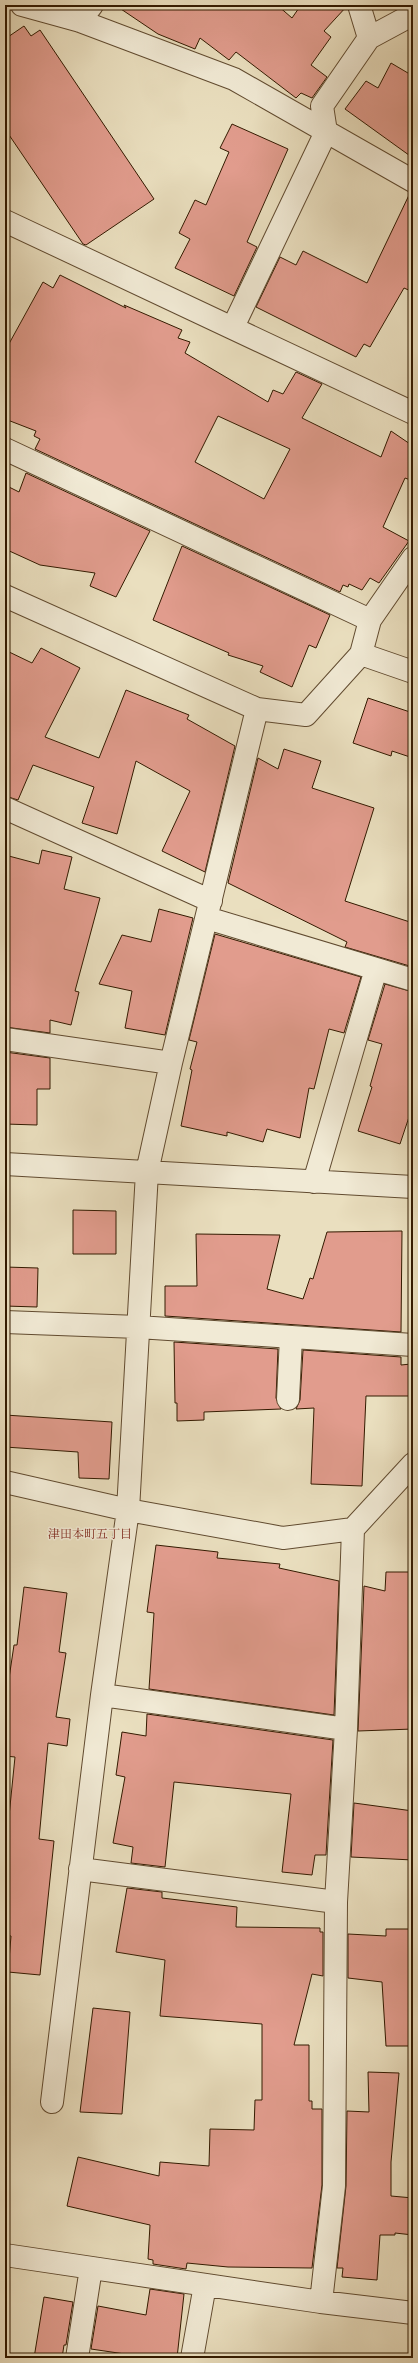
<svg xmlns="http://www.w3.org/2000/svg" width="418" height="2363" font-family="'Libre Caslon Text','Noto Serif JP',serif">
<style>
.building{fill:#e19c8d;stroke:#331a00;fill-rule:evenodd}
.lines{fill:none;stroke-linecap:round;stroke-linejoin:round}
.street-casing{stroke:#614b30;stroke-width:24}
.street{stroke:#f1ead5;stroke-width:22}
.labels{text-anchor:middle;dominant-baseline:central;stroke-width:3;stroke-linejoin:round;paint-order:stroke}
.neighbourhood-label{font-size:12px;fill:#7a1f14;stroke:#f1ead5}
</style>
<rect width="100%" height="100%" fill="#eadfbf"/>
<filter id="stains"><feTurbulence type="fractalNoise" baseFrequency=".005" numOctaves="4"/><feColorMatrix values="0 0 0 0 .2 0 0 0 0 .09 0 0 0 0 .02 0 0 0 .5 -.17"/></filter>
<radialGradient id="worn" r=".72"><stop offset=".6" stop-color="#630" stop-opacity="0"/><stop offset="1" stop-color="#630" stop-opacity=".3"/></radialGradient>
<path class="building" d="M 115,5 L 277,5 L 292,18 L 301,5 L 347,6 L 324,31 L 331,37 L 311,65 L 327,77 L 312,98 L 301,93 L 296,98 L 236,52 L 229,60 L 200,38 L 195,49 L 158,34 Z
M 24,26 L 31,36 L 40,30 L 154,199 L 86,245 L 83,244 L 5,129 L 5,39 Z
M 391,63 L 413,76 L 413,158 L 345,109 L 366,81 L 378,88 Z
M 232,124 L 288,149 L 247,242 L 257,247 L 234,296 L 175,268 L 190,239 L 179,233 L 195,200 L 206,205 L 229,152 L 220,148 Z
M 410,193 L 413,193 L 413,292 L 404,288 L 370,347 L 364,344 L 356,357 L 256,307 L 280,257 L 296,265 L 303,251 L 367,283 Z
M 60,275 L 126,308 L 124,305 L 182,330 L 178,338 L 190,342 L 185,353 L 268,402 L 273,390 L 283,394 L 296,372 L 322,384 L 302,418 L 381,457 L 391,431 L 413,446 L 413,481 L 405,478 L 383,527 L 409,541 L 379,583 L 370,578 L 362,590 L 349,584 L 348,587 L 343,585 L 340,592 L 35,449 L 40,439 L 34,436 L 36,431 L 5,419 L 5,351 L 43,282 L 53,288 ZM 218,416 L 290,449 L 264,499 L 195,462 Z
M 26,473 L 150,531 L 116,597 L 90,586 L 95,573 L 40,565 L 5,549 L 5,485 L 19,492 Z
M 182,546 L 330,615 L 316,648 L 309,645 L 292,687 L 260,672 L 263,666 L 228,655 L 229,653 L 153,620 Z
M 41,648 L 80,668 L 45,737 L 99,758 L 126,690 L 189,715 L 187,719 L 235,746 L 205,872 L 162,851 L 190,791 L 136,761 L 117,834 L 82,823 L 94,787 L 33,765 L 18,800 L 5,796 L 5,650 L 32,663 Z
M 368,698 L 413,713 L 413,758 L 392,751 L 391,756 L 353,743 Z
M 284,749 L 321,761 L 312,788 L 374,808 L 345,901 L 413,923 L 413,967 L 345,947 L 347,942 L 228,883 L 258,758 L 278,769 Z
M 42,850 L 72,857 L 64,889 L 100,898 L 75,991 L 79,992 L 71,1025 L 50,1020 L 50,1033 L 5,1027 L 5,855 L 39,864 Z
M 159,909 L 193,918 L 165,1035 L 125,1028 L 132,991 L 99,984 L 122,935 L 151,942 Z
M 215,934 L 361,977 L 344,1033 L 329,1029 L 314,1089 L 309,1088 L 300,1138 L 267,1129 L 263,1142 L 227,1132 L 227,1136 L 181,1126 L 192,1070 L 190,1069 L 197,1042 L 189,1040 Z
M 385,984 L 413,992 L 413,1105 L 400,1144 L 358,1131 L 372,1087 L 370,1086 L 382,1044 L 368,1040 Z
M 5,1052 L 50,1058 L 50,1089 L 37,1089 L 37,1125 L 5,1124 Z
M 73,1210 L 116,1211 L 116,1254 L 73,1254 Z
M 402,1231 L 401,1332 L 165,1316 L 165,1286 L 197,1286 L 196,1234 L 280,1235 L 267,1289 L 303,1299 L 310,1278 L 313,1279 L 327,1232 Z
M 5,1267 L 38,1268 L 37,1307 L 5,1306 Z
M 174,1342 L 278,1349 L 276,1398 L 281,1409 L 204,1412 L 204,1420 L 177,1421 L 177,1403 L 175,1403 Z
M 303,1350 L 401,1357 L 401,1365 L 411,1364 L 412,1396 L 366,1396 L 362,1486 L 311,1484 L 314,1408 L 296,1409 L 300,1400 Z
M 5,1415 L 112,1422 L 109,1479 L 79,1478 L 78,1452 L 5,1447 Z
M 156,1545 L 218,1552 L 217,1558 L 280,1564 L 279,1568 L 339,1581 L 334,1715 L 149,1689 L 154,1613 L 147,1612 Z
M 386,1572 L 413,1572 L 413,1729 L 358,1731 L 364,1586 L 385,1591 Z
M 24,1587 L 67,1593 L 59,1652 L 66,1653 L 56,1717 L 70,1719 L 67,1746 L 48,1743 L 39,1839 L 54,1841 L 40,1975 L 8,1972 L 11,1936 L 5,1935 L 5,1836 L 7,1836 L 15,1757 L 5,1756 L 5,1705 L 14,1645 L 17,1645 Z
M 147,1714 L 333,1740 L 326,1855 L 315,1855 L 312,1875 L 282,1872 L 291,1794 L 174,1782 L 165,1867 L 131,1863 L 133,1847 L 113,1843 L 125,1777 L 116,1775 L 122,1732 L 146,1736 Z
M 354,1803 L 413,1811 L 413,1860 L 351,1857 Z
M 127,1888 L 162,1892 L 162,1898 L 237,1907 L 236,1927 L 320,1928 L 320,1932 L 323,1932 L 323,1976 L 312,1974 L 294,2045 L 309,2045 L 309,2101 L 312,2101 L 312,2109 L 322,2109 L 322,2185 L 312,2268 L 228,2267 L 187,2263 L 186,2269 L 153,2264 L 153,2260 L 148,2259 L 150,2225 L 67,2206 L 78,2157 L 159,2176 L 160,2162 L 209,2166 L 210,2129 L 254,2130 L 255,2100 L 262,2100 L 262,2024 L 160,2016 L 165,1960 L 116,1952 Z
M 386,1929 L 413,1929 L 413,2046 L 386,2046 L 382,1982 L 348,1978 L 348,1934 L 386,1936 Z
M 93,2008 L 130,2012 L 122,2114 L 80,2112 Z
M 368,2072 L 399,2073 L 391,2162 L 391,2196 L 413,2198 L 413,2235 L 395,2233 L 395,2235 L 380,2235 L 377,2280 L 342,2277 L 343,2268 L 337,2268 L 346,2186 L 347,2111 L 369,2112 Z
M 150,2289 L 184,2294 L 177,2358 L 152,2358 L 91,2349 L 98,2306 L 146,2315 Z
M 44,2297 L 73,2302 L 66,2345 L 64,2345 L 62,2358 L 34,2358 Z"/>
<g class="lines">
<g class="street-casing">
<path id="street" d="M 22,5 L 80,21 L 234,79 L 413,181
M 359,5 L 369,38
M 80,21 L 92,5
M 5,221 L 413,413
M 233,327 L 326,132 L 322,106 L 369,38 L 408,17 L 413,12
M 5,449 L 370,620
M 5,596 L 257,709 L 306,715 L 361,654 L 370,620 L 413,558
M 361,654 L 413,672
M 5,808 L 211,901
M 207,918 L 413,980
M 5,1039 L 171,1063
M 5,1164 L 413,1187
M 314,1182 L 376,969
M 5,1322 L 138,1327 L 413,1345
M 288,1399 L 291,1337
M 5,1482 L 128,1510 L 283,1538 L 353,1529 L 413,1464
M 102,1695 L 346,1729
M 80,1869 L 336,1902
M 52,2102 L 102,1695 L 128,1510 L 147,1172 L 171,1063 L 257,709
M 5,2255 L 321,2302 L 413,2313
M 321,2302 L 334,2186 L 336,1902 L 346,1729 L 353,1529
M 77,2358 L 91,2268
M 192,2358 L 205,2285"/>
</g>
<use href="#street" class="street"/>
</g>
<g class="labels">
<g class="neighbourhood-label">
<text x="90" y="1533">津田本町五丁目</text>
</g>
</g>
<rect width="418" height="2363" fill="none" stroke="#eadfbf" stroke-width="20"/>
<rect x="6" y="6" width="406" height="2351" fill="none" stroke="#331a00" stroke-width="2"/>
<rect x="10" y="10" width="398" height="2343" fill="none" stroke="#331a00"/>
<rect width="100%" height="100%" filter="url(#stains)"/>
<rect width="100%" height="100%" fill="url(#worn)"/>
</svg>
